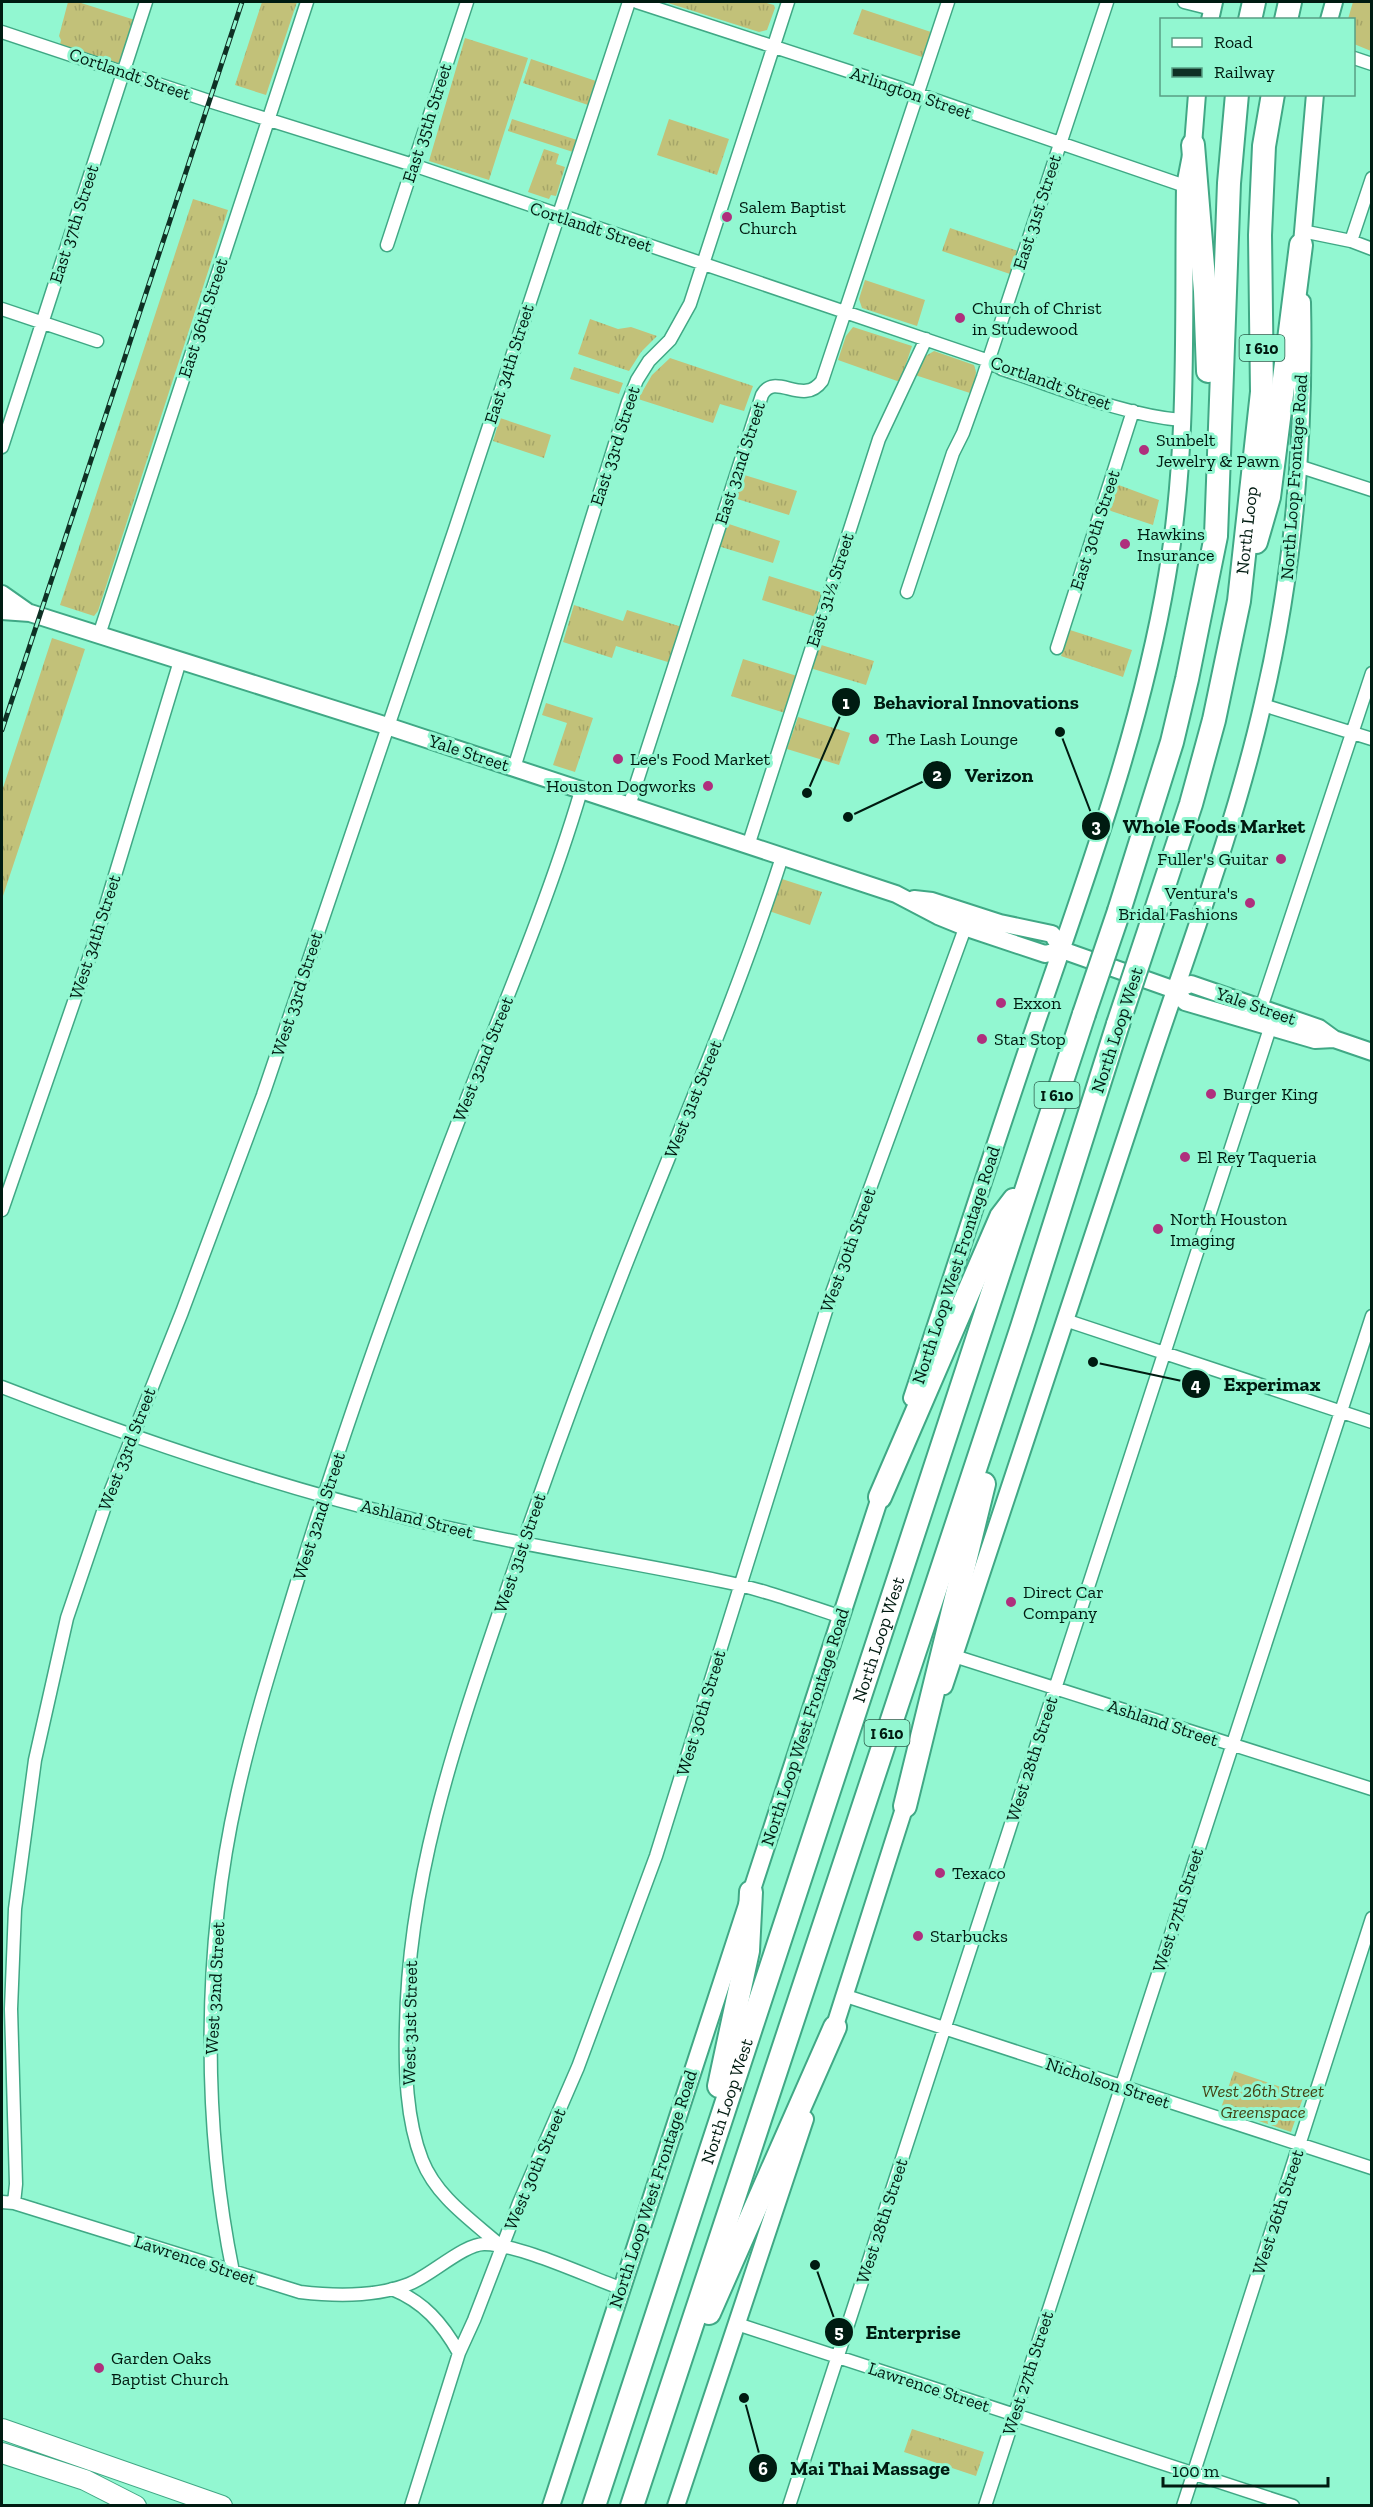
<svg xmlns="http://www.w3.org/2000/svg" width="1373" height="2507" font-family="'Zilla Slab',serif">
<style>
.grass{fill:url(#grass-tufts)}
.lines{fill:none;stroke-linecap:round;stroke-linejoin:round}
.street-casing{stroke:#40a885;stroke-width:15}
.secondary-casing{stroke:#40a885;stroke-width:20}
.primary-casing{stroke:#40a885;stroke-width:22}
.highway-casing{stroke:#40a885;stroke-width:26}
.street{stroke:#fff;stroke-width:12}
.secondary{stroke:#fff;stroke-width:16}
.primary{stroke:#fff;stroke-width:20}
.highway{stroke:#fff;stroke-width:22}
.rail-casing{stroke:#0f3125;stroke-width:5}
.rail{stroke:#92f7d1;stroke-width:3;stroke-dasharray:9;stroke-linecap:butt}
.highway-bridge-casing{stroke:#40a885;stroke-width:26;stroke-linecap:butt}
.highway-bridge{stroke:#fff;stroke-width:22}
.poi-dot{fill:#af2f7d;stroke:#92f7d1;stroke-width:2}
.labels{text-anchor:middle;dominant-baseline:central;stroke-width:6;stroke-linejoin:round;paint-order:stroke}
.shield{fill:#92f7d1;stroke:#2c5d4b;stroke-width:1.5}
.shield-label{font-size:16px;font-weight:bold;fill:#001b11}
.street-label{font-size:18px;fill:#001b11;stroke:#92f7d1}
.poi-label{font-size:18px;fill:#001b11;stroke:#92f7d1;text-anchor:start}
.park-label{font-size:18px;font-style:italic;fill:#444213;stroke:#92f7d1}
.leader{fill:none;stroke:#001b11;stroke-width:2}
.callout-dot{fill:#001b11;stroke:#92f7d1;stroke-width:2}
.mark-label{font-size:18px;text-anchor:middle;font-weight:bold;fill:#fff}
.callout-label{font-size:20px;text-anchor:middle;font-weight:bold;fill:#001b11;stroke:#92f7d1;stroke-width:6;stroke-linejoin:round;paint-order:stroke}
</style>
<defs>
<pattern id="grass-tufts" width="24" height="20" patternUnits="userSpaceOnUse" patternTransform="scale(1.5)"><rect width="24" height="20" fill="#c2c179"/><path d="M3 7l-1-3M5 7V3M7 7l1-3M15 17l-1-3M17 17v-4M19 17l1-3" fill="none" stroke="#a5a568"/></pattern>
</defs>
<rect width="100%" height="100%" fill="#92f7d1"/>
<path class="grass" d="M 68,2 L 78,2 L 135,20 L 121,62 L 117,63 L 60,45 L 61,40 L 59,36 Z
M 262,2 L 297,2 L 266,95 L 235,85 Z
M 665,2 L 763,2 L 774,5 L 775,8 L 767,30 L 759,32 Z
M 1353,2 L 1371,2 L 1371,51 L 1354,44 L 1354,20 L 1348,19 Z
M 862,9 L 931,32 L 922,57 L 853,34 Z
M 465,38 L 528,58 L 489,180 L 429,161 Z
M 531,59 L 596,81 L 588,105 L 523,83 Z
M 512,119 L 577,140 L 573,152 L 508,131 Z
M 669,119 L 729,139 L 717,175 L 657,155 Z
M 544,149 L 559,154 L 556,164 L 565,167 L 556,196 L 551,195 L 549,199 L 528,192 Z
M 193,199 L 228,210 L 98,611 L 94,616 L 60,605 Z
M 950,228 L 1018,251 L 1010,274 L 942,251 Z
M 865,280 L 925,300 L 917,326 L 862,308 L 859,299 Z
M 590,319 L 618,329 L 631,327 L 657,336 L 641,352 L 629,371 L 578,354 Z
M 853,327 L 912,346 L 900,382 L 838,360 L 846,336 Z
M 934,351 L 974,365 L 976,372 L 973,394 L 915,375 L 924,357 Z
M 670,358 L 753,386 L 744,411 L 720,404 L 713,423 L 638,399 L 652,375 Z
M 574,367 L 623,383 L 619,394 L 570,379 Z
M 500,418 L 551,435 L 544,458 L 493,441 Z
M 741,474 L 797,491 L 789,515 L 734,498 Z
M 1116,484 L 1159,500 L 1153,525 L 1108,510 Z
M 726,523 L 780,541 L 773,563 L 718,546 Z
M 769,576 L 823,593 L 816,617 L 762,600 Z
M 574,605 L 623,621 L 627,610 L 682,627 L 671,663 L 616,646 L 612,658 L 563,642 Z
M 1070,630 L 1132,650 L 1123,677 L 1061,656 Z
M 52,638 L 85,649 L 2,899 L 2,791 Z
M 818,644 L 874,661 L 866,685 L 810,668 Z
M 743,659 L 797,676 L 785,713 L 731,696 Z
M 546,703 L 593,718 L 575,772 L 553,765 L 567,723 L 542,715 Z
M 798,717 L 850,733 L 839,765 L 787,749 Z
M 782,879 L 822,892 L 810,925 L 769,911 Z
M 1234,2071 L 1304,2095 L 1291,2132 L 1221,2108 Z
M 912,2429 L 984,2452 L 976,2476 L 904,2452 Z"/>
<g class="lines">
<g class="street-casing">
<path id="street" d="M 637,2 L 903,89 L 1185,186
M 1184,2 L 1212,9
M 2,32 L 209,101 L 413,165 L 989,361 L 1002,369 C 1058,387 1123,415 1181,420
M 1354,58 L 1372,64
M 1302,231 L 1351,241 L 1372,249
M 1351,241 L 1372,178
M 387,245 L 467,2
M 2,309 L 97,341
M 2,447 L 146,2
M 1298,466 L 1372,490
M 907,592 L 953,453 L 963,433 L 983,377 L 1107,2
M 99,635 L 307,2
M 1057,648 L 1133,411
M 1263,705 L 1372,739
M 514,768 L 628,402 L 637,380 L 649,361 L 670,340 L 690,304 L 788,2
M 629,806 L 762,395 C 775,371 803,407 822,381 L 948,2
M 748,846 L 879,439 L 926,339
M 1259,1014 L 1372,673
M 2,1210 L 96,938 L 180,661
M 1065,1320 L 1372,1422
M 2,1387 C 144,1442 288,1491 436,1525 C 531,1547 626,1561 721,1581 C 762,1589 802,1604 842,1617
M 954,1656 L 1372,1789
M 846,1996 L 1372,2168
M 2,2202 L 14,2203 L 300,2292 C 334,2296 376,2297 409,2284 C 430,2276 465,2243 485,2244 C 521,2245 584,2275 620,2288
M 14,2203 L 16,2184 L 11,2009 L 15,1909 L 35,1760 L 67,1618 L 107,1500 L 182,1312 L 263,1095 L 455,529 L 629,2
M 502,2247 C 473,2221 437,2198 422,2160 C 406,2119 405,2070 406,2027 C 408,1883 453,1748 499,1613 C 542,1486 588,1359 638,1234 C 688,1109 741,985 782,857
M 233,2272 C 202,2121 203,1946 237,1795 C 255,1714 281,1635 305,1556 C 353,1401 409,1248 468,1096 C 508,995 550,895 581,791
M 392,2289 C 424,2302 442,2323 459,2353
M 737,2324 L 1293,2506
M 411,2506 L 459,2353 L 474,2320 L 519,2203 L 578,2067 L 656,1856 L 830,1298 L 968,920
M 789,2506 L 1272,1022
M 985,2506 L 1372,1316
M 1183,2506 L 1372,1918"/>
</g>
<g class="secondary-casing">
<path id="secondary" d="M 1210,20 L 1214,2
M 1329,20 L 1334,2
M 1301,255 L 1315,94
M 2,594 L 29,613
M 2,611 L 30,613 L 387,726 L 896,894 L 938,916 L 970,929 L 1045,954 L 1062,950 L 1175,990 L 1185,1002 L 1315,1040 L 1334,1039 L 1372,1052
M 914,899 L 932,901 L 1000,923 L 1052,934 L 1062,950
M 1175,990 L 1191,984 L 1319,1028 L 1334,1039
M 912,1398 C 959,1257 1004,1115 1053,974 C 1098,844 1144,712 1167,576 C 1189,448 1183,315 1185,186 L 1193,145 L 1197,94
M 944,1686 C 1011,1483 1080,1280 1146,1076 C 1187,952 1234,830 1263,703 C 1294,572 1305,436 1302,302
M 831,2038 L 908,1796
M 551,2506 L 883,1488
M 676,2506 L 805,2119"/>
</g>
<g class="primary-casing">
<path id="primary" d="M 2,2429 L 222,2506
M 2,2453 L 85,2480 L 136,2506"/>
</g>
<g class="highway-casing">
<g id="highway">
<path d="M 1250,20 L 1254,2"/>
<path d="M 1286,20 L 1290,2"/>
<path d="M 1193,145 L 1205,291 L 1208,371"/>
<path d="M 1256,542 L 1269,497 L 1301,245"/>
<path d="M 1119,911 L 1172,742 L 1187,679 L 1216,536 L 1229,183 L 1237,94"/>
<path id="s1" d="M 1152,922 L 1191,804 L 1214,720 L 1239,601 L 1262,392 L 1260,235 L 1264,146 L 1273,94"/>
<path d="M 880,1497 L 1001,1217 L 1014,1200"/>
<path d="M 905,1806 L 984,1484"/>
<path d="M 719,2086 L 748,1951 L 751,1892"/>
<path d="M 709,2313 L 835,2027"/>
<path id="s2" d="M 594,2506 L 1084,1014"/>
<path d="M 632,2506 L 1022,1327 L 1118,1024"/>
</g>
</g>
<use href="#street" class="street"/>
<use href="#secondary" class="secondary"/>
<use href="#primary" class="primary"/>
<use href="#highway" class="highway"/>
<g class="rail-casing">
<path id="rail" d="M 2,730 L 242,2"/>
</g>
<use href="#rail" class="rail"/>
<g class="highway-bridge-casing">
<path id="highway-bridge" d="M 1084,1014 L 1119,911
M 1118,1024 L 1152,922"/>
</g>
<use href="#highway-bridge" class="highway-bridge"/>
</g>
<g class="poi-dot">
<circle cx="727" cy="217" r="6"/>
<circle cx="960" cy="318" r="6"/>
<circle cx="1144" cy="450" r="6"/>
<circle cx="1125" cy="544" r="6"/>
<circle cx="874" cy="739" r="6"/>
<circle cx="618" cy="759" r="6"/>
<circle cx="708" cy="786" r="6"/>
<circle cx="1281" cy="859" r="6"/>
<circle cx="1250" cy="903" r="6"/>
<circle cx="1001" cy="1003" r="6"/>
<circle cx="982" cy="1039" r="6"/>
<circle cx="1211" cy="1094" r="6"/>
<circle cx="1185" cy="1157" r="6"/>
<circle cx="1158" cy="1229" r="6"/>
<circle cx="1011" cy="1602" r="6"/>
<circle cx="940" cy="1873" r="6"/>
<circle cx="918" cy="1936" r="6"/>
<circle cx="99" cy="2368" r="6"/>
</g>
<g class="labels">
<g class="shield">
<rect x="1239.5" y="335" width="45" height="26" rx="4.5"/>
<rect x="1034.5" y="1082" width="45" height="26" rx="4.5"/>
<rect x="864.5" y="1720" width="45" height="26" rx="4.5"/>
</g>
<g class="shield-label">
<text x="1262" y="348">I 610</text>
<text x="1057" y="1095">I 610</text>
<text x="887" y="1733">I 610</text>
</g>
<g class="street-label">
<text transform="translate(130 74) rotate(19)">Cortlandt Street</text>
<text transform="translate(911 93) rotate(19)">Arlington Street</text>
<text transform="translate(427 123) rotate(-72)">East 35th Street</text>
<text transform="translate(1037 212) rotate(-72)">East 31st Street</text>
<text transform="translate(74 224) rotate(-72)">East 37th Street</text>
<text transform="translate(591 227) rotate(18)">Cortlandt Street</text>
<text transform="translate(203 318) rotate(-72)">East 36th Street</text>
<text transform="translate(509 364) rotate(-72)">East 34th Street</text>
<text transform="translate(1051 383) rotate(20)">Cortlandt Street</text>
<text transform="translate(615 446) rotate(-72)">East 33rd Street</text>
<text transform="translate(740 463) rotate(-72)">East 32nd Street</text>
<text transform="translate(1294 477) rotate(-86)">North Loop Frontage Road</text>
<text transform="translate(1095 530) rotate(-72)">East 30th Street</text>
<text stroke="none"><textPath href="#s1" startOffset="404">North Loop</textPath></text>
<text transform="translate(830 590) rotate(-72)">East 31½ Street</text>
<text transform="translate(469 753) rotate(18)">Yale Street</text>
<text transform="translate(95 937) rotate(-72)">West 34th Street</text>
<text transform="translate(297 994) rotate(-72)">West 33rd Street</text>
<text transform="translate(1256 1006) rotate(19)">Yale Street</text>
<text transform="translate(1117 1030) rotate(-72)">North Loop West</text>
<text transform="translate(483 1059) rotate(-68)">West 32nd Street</text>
<text transform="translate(693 1099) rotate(-68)">West 31st Street</text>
<text transform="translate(848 1250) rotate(-70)">West 30th Street</text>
<text transform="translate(956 1265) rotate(-72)">North Loop West Frontage Road</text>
<text transform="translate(127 1449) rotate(-69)">West 33rd Street</text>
<text transform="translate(319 1516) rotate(-72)">West 32nd Street</text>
<text transform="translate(417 1519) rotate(14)">Ashland Street</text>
<text transform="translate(520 1553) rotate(-71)">West 31st Street</text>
<text stroke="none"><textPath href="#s2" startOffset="912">North Loop West</textPath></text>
<text transform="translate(701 1713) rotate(-73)">West 30th Street</text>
<text transform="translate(1163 1723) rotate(18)">Ashland Street</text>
<text transform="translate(805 1727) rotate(-72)">North Loop West Frontage Road</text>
<text transform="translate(1032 1759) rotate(-72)">West 28th Street</text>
<text transform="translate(1178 1910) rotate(-72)">West 27th Street</text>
<text transform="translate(215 1988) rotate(-87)">West 32nd Street</text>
<text transform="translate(410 2023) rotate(-89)">West 31st Street</text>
<text transform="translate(1108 2083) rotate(18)">Nicholson Street</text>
<text stroke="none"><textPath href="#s2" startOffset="426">North Loop West</textPath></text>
<text transform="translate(535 2169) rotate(-67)">West 30th Street</text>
<text transform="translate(653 2189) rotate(-72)">North Loop West Frontage Road</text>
<text transform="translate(1278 2212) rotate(-72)">West 26th Street</text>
<text transform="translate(882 2221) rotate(-72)">West 28th Street</text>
<text transform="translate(195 2260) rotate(18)">Lawrence Street</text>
<text transform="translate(1028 2373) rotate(-72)">West 27th Street</text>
<text transform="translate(929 2387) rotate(18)">Lawrence Street</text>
</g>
<g class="poi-label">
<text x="739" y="207">Salem Baptist<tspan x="739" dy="21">Church</tspan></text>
<text x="972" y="308">Church of Christ<tspan x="972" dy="21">in Studewood</tspan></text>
<text x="1156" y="440">Sunbelt<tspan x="1156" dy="21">Jewelry &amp; Pawn</tspan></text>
<text x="1137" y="534">Hawkins<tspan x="1137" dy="21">Insurance</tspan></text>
<text x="886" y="739">The Lash Lounge</text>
<text x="630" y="759">Lee's Food Market</text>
<text x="696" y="786" text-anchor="end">Houston Dogworks</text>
<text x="1269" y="859" text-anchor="end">Fuller's Guitar</text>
<text x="1238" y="893" text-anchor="end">Ventura's<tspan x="1238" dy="21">Bridal Fashions</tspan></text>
<text x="1013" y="1003">Exxon</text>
<text x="994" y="1039">Star Stop</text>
<text x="1223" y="1094">Burger King</text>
<text x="1197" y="1157">El Rey Taqueria</text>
<text x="1170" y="1219">North Houston<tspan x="1170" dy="21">Imaging</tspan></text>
<text x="1023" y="1592">Direct Car<tspan x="1023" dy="21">Company</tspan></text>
<text x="952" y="1873">Texaco</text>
<text x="930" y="1936">Starbucks</text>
<text x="111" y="2358">Garden Oaks<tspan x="111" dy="21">Baptist Church</tspan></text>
</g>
<g class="park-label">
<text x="1263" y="2091">West 26th Street<tspan x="1263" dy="21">Greenspace</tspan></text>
</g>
</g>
<path class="leader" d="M807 793L846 702M848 817L937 775M1060 732L1096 826M1093 1362L1196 1384M815 2265L839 2332M744 2398L763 2468"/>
<g class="callout-dot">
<circle cx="807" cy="793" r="6"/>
<circle cx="848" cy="817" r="6"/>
<circle cx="1060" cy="732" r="6"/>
<circle cx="1093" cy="1362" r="6"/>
<circle cx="815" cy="2265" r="6"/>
<circle cx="744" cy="2398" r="6"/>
<circle cx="846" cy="702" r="15"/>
<circle cx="937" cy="775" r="15"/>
<circle cx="1096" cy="826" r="15"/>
<circle cx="1196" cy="1384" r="15"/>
<circle cx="839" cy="2332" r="15"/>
<circle cx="763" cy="2468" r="15"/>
</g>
<g class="mark-label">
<text x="846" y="709">1</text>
<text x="937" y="781">2</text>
<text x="1096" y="832">3</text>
<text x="1196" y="1391">4</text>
<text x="839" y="2338">5</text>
<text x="763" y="2475">6</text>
</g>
<g class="callout-label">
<text x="976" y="709">Behavioral Innovations</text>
<text x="999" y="782">Verizon</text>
<text x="1214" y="833">Whole Foods Market</text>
<text x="1272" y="1391">Experimax</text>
<text x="913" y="2339">Enterprise</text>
<text x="870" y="2475">Mai Thai Massage</text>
</g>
<rect width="1373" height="2507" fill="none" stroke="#001b11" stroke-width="6"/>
<rect x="1160" y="18" width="195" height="78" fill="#92f7d1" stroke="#589f84" stroke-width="1.5"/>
<rect x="1172" y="38" width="30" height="9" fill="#ffffff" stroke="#589f84" stroke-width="1.5"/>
<text x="1214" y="48" font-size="18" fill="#001b11">Road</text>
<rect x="1172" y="68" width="30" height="9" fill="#0f3125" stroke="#589f84" stroke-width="1.5"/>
<text x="1214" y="78" font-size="18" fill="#001b11">Railway</text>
<path d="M1163 2477v9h165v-9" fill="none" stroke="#001b11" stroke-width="3"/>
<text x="1172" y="2477" font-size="18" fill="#001b11" stroke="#92f7d1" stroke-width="4.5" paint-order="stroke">100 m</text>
</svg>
